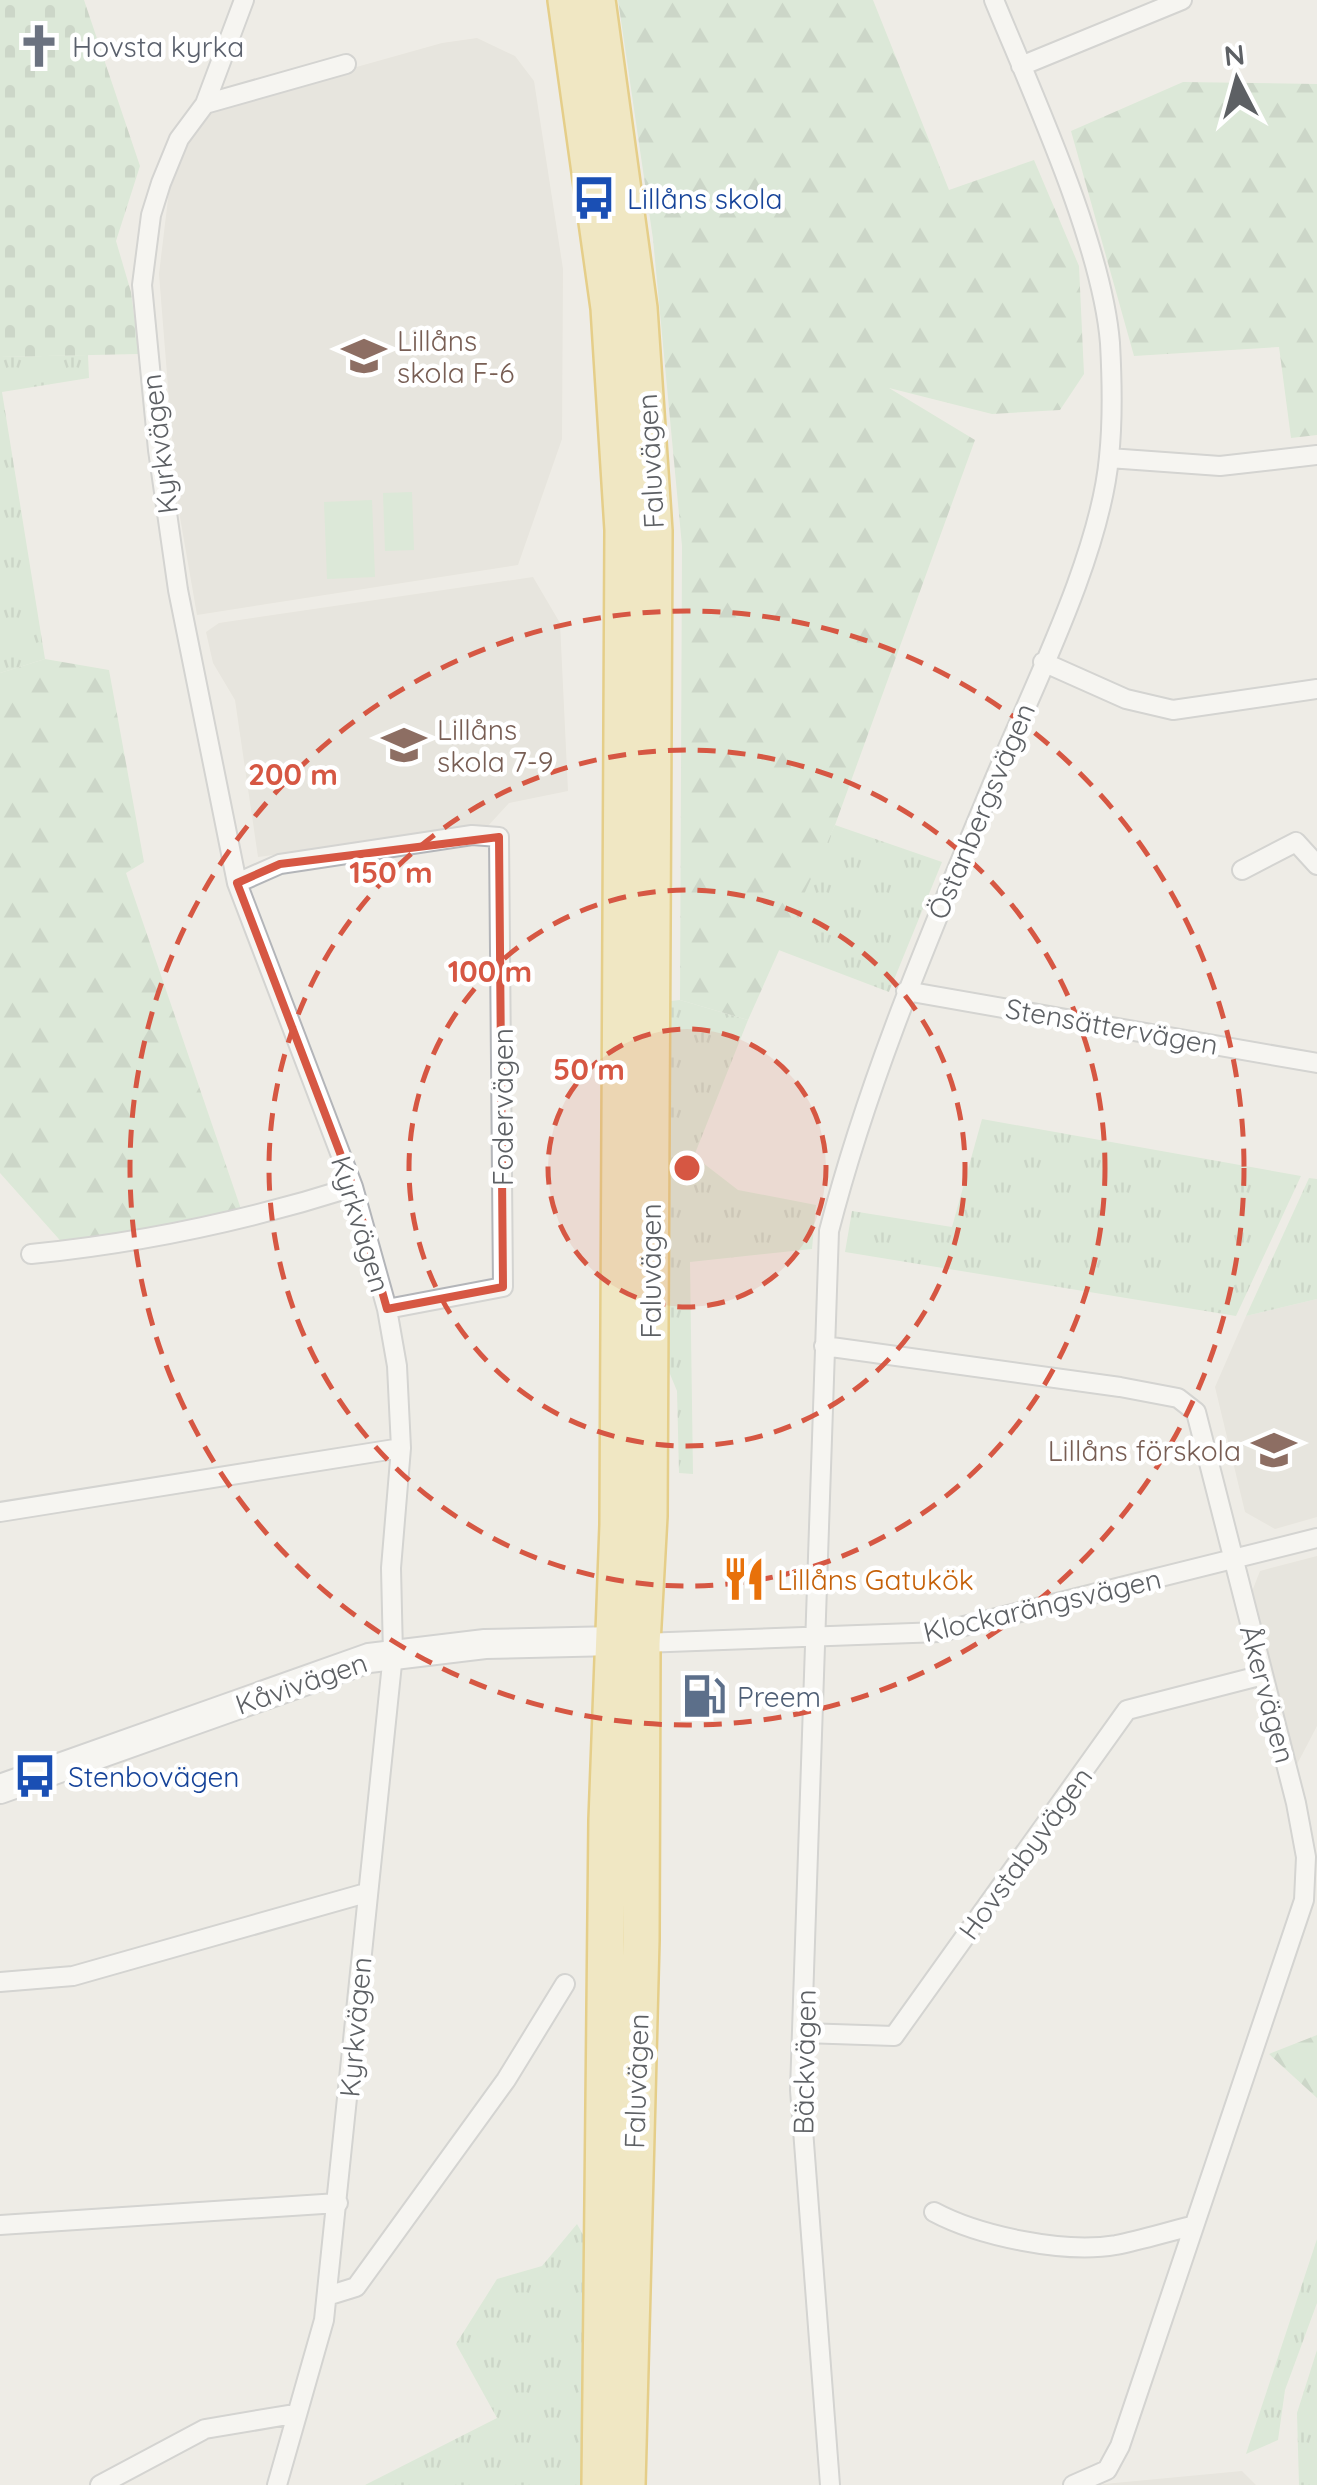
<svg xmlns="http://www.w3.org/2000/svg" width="1317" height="2485" font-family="Quicksand,sans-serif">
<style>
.education{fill:#dedbd4}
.grass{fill:url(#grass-tufts)}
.forest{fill:url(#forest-firs)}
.cemetery{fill:url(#cemetery-stones)}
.pitch{fill:#c5e3c7}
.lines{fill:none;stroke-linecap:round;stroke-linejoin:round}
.street-casing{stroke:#b3b5b9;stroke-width:22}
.secondary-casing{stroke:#b2b4b9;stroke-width:32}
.highway-casing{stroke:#daa919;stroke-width:40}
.street{stroke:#fff;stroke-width:18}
.secondary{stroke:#fff;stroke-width:28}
.highway{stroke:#f1e099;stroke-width:35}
.marked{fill:none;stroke:#d65743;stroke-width:8;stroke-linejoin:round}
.ring{fill:none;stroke:#d65743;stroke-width:5;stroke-dasharray:18 12}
.labels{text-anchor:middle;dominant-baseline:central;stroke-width:9;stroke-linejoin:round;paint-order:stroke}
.worship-label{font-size:28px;fill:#5b616d;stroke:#fff;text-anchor:start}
.transit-label{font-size:28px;fill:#164399;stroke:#fff;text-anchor:start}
.education-label{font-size:28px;fill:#785e54;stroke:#fff;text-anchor:start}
.street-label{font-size:28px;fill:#5d6064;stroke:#fff}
.food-label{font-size:28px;fill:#c56008;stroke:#fff;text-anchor:start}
.service-label{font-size:28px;fill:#4e5e75;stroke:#fff;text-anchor:start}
.centre{fill:#d65743;stroke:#fff;stroke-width:5}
.ring-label{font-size:30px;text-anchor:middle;font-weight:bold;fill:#d65743;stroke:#fff;stroke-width:9;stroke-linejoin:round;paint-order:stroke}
</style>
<defs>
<pattern id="grass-tufts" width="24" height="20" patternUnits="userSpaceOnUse" patternTransform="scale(2.5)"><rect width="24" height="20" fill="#c5e3c7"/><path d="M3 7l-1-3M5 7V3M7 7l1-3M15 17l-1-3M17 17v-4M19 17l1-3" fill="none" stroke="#a3bba5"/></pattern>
<pattern id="forest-firs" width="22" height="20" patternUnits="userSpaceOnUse" patternTransform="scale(2.5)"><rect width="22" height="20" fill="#c5e3c7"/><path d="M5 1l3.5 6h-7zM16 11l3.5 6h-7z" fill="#a3bba5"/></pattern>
<pattern id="cemetery-stones" width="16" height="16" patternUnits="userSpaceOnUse" patternTransform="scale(2.5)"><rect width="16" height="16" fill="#c5e3c7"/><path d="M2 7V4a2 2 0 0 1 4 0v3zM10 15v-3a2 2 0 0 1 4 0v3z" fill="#a3bba5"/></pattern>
</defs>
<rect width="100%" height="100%" fill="#eeece6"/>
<path class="education" d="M 477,38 L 515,56 L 534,81 L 563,269 L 562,439 L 518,565 L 197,615 L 177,500 L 159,274 L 171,174 L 210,108 L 442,43 Z
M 533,577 L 560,623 L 568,791 L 509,803 L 487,827 L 258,857 L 235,700 L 213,663 L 206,632 L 219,623 Z
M 1317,1299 L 1317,1517 L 1275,1529 L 1245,1512 L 1215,1387 L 1246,1316 Z
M 1317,1556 L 1317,1726 L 1293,1772 L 1251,1594 L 1260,1571 Z
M 1242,2471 L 1256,2485 L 1100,2485 L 1104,2484 Z"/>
<path class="grass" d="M 88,355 L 89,378 L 2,392 L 45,659 L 0,673 L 0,357 Z
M 835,825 L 942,862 L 889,992 L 776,949 Z
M 680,1000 L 748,1020 L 694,1156 L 738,1190 L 816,1205 L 812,1249 L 690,1262 L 693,1474 L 679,1473 L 677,1391 L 665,1362 L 670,1001 Z
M 982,1119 L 1301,1176 L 1236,1316 L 845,1252 L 852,1211 L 952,1227 Z
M 1309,1178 L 1317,1179 L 1317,1299 L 1246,1316 Z
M 577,2224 L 586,2240 L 587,2485 L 365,2485 L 497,2418 L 456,2344 L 497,2279 L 542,2266 Z
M 1317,2239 L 1317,2303 L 1285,2390 L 1278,2440 L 1246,2454 Z
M 1317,2350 L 1317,2485 L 1299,2485 L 1297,2413 Z"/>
<path class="forest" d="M 618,0 L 873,0 L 949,190 L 1034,160 L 1079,266 L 1084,374 L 1060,410 L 992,414 L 889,388 L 975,440 L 835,825 L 748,1020 L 680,1000 L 682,546 L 653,239 Z
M 1183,82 L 1317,84 L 1317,435 L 1291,438 L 1279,347 L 1134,356 L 1071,131 Z
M 45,659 L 109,670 L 144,862 L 126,873 L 242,1212 L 66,1247 L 0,1173 L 0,673 Z
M 1317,2035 L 1317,2098 L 1269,2054 Z"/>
<path class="cemetery" d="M 0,0 L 84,0 L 140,166 L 116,241 L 131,292 L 139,354 L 0,357 Z"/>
<path class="pitch" d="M 412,492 L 414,550 L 385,551 L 383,493 Z
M 372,500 L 375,577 L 327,579 L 324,502 Z"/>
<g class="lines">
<g class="street-casing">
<path id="street" d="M 244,0 L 205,104 L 179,139 L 161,183 L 151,215 L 142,285 L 158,450 L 178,590 L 237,883 L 353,1187 L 387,1309 L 397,1366 L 401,1448 L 391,1568 L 393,1654 L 324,2320 L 277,2485
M 1021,66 L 1182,0
M 205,104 L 346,64
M 1109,458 L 1220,466 L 1317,455
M 1043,662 L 1126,699 L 1173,710 L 1317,689
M 1242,870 L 1296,842 L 1317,865
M 237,883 L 280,864 L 472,835 L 499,837 L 503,1287 L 387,1309
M 906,991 L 1317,1063
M 31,1254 C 142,1243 246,1221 353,1187
M 824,1346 L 1120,1387 L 1178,1398 L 1196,1412 L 1296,1803 L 1306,1857 L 1304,1900 L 1120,2446 L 1107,2470 L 1073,2485
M 0,1512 L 401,1448
M 642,1643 L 940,1632 L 1317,1538
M 0,1982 L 73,1976 L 366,1893
M 803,2033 L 894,2036 L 1127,1710 L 1263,1675
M 934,2212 C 979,2236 1064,2254 1116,2245 C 1141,2240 1167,2232 1192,2226
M 0,2225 L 338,2203
M 327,2296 L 356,2287 L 506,2080 L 565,1984
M 100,2485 L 205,2429 L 294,2414
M 830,2485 L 800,2090 L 829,1231 C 868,1079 930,935 990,790 C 1029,695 1100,558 1109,457 C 1113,420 1112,380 1110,343 C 1102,244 1033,95 994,0"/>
</g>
<g class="secondary-casing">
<path id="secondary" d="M 0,1789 L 369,1658 L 485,1644 L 615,1641"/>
</g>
<g class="highway-casing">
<path id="highway" d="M 566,0 L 609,308 L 623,530 L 618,1525 L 607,1820 L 600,2485
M 597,0 L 639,308 L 654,531 L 649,1516 L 642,1643 L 641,1940 L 627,2485"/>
</g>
<use href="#street" class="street"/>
<use href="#secondary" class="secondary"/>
<use href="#highway" class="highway"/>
</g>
<path d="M0 0H1317V2485H0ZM 499,837 L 503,1287 L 387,1309 L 353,1187 L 237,883 L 280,864 Z" fill="#eeece6" fill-opacity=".55" fill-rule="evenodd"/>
<path class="marked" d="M 499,837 L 503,1287 L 387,1309 L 353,1187 L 237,883 L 280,864 Z"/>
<circle cx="687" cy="1168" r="139" fill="#d65743" fill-opacity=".12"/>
<g class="ring">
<circle cx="687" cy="1168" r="139"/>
<circle cx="687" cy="1168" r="278"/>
<circle cx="687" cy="1168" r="418"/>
<circle cx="687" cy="1168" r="557"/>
</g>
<defs>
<g id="church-bare" transform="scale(3.45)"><path d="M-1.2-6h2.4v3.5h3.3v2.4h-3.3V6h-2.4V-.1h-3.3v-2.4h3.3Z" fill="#6b7280" stroke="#fff" stroke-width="2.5" paint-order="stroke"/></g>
<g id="bus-bare" transform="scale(3.45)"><path d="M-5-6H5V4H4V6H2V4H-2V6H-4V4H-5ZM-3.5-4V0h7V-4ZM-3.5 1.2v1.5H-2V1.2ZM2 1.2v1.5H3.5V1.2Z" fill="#1a4fb4" stroke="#fff" stroke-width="2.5" paint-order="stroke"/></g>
<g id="school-bare" transform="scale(3.45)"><path d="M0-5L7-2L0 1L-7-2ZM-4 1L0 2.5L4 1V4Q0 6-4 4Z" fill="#8d6e63" stroke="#fff" stroke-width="2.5" paint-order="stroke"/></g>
<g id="restaurant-bare" transform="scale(3.45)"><path d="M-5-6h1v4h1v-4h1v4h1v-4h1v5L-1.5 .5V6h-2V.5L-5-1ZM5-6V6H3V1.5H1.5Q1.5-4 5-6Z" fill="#e8710a" stroke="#fff" stroke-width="2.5" paint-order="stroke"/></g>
<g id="fuel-bare" transform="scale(3.45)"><path d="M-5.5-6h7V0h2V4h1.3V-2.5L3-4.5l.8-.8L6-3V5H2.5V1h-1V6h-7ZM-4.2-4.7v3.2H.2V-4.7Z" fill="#5c6f8a" stroke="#fff" stroke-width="2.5" paint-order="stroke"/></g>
</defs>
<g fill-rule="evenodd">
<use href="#church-bare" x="39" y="46"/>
<use href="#bus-bare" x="594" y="198"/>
<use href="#school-bare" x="364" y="356"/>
<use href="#school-bare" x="404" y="745"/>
<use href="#school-bare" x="1274" y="1450"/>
<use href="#restaurant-bare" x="744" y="1579"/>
<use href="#fuel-bare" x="704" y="1696"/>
<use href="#bus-bare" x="35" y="1776"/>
</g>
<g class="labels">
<g class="worship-label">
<text x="72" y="46">Hovsta kyrka</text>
</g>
<g class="transit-label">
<text x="627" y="198">Lillåns skola</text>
<text x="68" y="1776">Stenbovägen</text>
</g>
<g class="education-label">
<text x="397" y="340">Lillåns<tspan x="397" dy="32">skola F-6</tspan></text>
<text x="437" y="729">Lillåns<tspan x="437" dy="32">skola 7-9</tspan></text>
<text x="1241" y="1450" text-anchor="end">Lillåns förskola</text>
</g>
<g class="street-label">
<text transform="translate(159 444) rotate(-97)">Kyrkvägen</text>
<text transform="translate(650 461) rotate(-93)">Faluvägen</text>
<text transform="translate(981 811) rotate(-67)">Östanbergsvägen</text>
<text transform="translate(1112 1026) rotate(10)">Stensättervägen</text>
<text transform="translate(502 1107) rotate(-90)">Fodervägen</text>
<text transform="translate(361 1224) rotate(73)">Kyrkvägen</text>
<text transform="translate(650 1271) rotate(-90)">Faluvägen</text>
<text transform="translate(1042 1605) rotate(-13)">Klockarängsvägen</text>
<text transform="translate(301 1683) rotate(-19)">Kåvivägen</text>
<text transform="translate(1268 1694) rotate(75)">Åkervägen</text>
<text transform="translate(1025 1853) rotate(-54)">Hovstabyvägen</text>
<text transform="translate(355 2027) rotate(-85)">Kyrkvägen</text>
<text transform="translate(804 2062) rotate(-89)">Bäckvägen</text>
<text transform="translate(636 2081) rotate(-88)">Faluvägen</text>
</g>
<g class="food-label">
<text x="777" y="1579">Lillåns Gatukök</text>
</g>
<g class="service-label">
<text x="737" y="1696">Preem</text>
</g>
</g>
<circle cx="687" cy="1168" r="15" class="centre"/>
<g class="ring-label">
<text x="293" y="785">200 m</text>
<text x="391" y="883">150 m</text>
<text x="490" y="982">100 m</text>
<text x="589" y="1080">50 m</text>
</g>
<g transform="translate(1237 80) rotate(354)" stroke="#ffffff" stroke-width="8" paint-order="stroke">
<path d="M0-8L18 38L0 25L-18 38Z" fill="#5d6064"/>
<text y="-15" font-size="28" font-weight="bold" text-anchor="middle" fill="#5d6064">N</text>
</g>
</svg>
